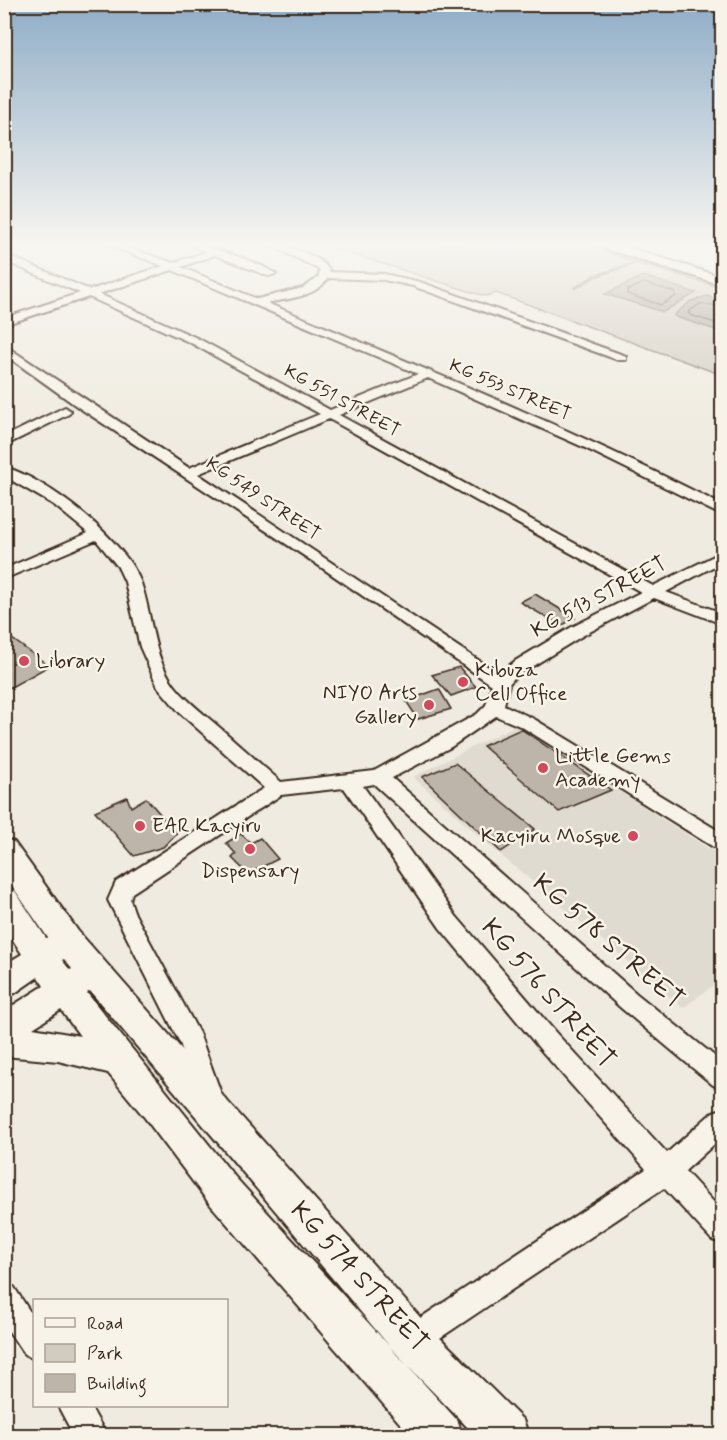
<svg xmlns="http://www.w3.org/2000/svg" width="727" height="1440" font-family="Mynerve,sans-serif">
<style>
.built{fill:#e0dbd0}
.green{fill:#d1cbc0;stroke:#867a6f;stroke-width:1.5}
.water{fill:#aaa296;stroke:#7e7266;stroke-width:1.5}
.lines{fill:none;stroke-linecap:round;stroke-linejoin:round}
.shore{stroke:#675a4e;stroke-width:1.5}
.stream{stroke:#7e7266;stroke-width:3}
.building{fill:#bdb5aa;stroke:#3b2a1e;stroke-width:1.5}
.street-casing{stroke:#3b2a1e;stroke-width:4}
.secondary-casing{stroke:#3b2a1e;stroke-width:4}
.street{fill:#f7f3e8;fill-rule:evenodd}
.secondary{fill:#f7f3e8;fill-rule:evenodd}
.poi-dot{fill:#d1495b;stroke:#f7f3e8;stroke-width:2}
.labels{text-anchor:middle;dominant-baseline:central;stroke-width:5;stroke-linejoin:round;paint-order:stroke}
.far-street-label{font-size:18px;fill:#3b2a1e;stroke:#f7f3e8}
.street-label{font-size:21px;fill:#3b2a1e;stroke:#f7f3e8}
.poi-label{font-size:21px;fill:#3b2a1e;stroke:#f7f3e8;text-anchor:start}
.near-street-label{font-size:26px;fill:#3b2a1e;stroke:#f7f3e8}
</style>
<rect width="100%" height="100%" fill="#efebe0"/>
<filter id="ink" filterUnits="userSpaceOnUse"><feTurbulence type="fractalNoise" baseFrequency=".0167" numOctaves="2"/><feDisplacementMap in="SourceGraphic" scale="12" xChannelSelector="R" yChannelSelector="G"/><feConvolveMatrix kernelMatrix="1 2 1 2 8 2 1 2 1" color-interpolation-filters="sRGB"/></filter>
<g filter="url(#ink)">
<path class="built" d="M 516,725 L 722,857 L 722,979 L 683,1008 L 497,852 L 413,777 Z"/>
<path class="green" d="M 323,245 L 588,245 L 636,263 L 722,288 L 722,375 L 496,293 L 486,296 L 478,294 Z"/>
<path class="water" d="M 643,276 L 696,293 L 663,312 L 605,294 Z
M 707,296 L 722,301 L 722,332 L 676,317 L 674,315 L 691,301 Z"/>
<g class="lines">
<path class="shore" d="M 644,283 L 675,292 L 676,296 L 661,305 L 627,294 L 628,290 Z
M 722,306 L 700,304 L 688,312 L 690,315 L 722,325"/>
<path class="stream" d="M 594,245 L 648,265 L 722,284
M 575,288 L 595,276 L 639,262"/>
</g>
<path class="building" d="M 535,594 L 575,618 L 561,626 L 520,602 Z
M 4,633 L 49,666 L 4,691 Z
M 459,667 L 476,687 L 451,696 L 432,675 Z
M 439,689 L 451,709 L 418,719 L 406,701 Z
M 521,729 L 611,790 L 559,812 L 483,746 Z
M 455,763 L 535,829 L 501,852 L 422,777 Z
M 127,797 L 131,807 L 146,798 L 177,833 L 163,847 L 134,856 L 95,811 Z
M 241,834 L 251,843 L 260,838 L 278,859 L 248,874 L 232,858 L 236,854 L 226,843 Z"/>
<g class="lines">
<g class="street-casing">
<path id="street" d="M 108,245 L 121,245 L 173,263 L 206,252 L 192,245 C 209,245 263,264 276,274 L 268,276 L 215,255 L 181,267 L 257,299 L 303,288 L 318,278 L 320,271 L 316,268 L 271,245 C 286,244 325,257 330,272 L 384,274 L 420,282 L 626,356 L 626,360 L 618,360 L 413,286 L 384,280 L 328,278 C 317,297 286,299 267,303 C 420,367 574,429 722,505 L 722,514 L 717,513 L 583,447 L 428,378 L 339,415 L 653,586 L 722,552 L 722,562 L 666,592 L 722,613 L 722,624 L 654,598 L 582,636 L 515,677 L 509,684 L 504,705 L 534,719 L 722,833 L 722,851 L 715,848 L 522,727 L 496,716 L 451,747 L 392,778 L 637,994 L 722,1062 L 722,1088 L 713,1085 L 621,1008 L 374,784 L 363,786 L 456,916 L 556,1033 L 667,1153 L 713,1112 L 722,1109 L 722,1137 L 685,1171 L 722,1211 L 722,1243 L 712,1240 L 664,1188 L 422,1350 L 412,1355 L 402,1350 L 397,1340 L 402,1330 L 646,1169 L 539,1048 L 440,928 L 344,788 L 281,795 L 132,893 L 130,900 L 135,914 L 199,1033 L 222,1096 L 219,1104 L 210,1108 L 201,1104 L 180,1043 L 108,900 L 116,882 L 264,788 L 180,713 L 158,687 L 140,647 L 125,582 L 118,567 L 96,540 L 4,579 L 4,569 L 88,533 L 54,505 L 4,476 L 4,467 C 47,478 126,541 141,583 C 152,615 152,650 170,679 C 182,698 202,712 219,727 C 240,745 260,764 281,782 L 374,771 L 477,714 L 486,705 L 492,685 L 315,563 L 78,407 L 4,354 L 4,345 L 189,468 L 320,414 L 191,343 L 89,297 L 4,325 L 4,318 L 80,293 L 4,261 L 4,254 L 90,290 L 163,266 ZM 172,270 L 418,374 L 330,410 L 199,339 L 99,294 ZM 329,419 L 641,592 L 570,628 L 515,661 L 499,674 L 198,474 Z
M 65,407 L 71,411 L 69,414 L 4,446 L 4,437 Z
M 4,1283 L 14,1287 L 34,1318 L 34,1359 L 24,1354 L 4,1324 Z
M 58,1406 L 90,1406 L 107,1436 L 74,1436 Z"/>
</g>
<g class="secondary-casing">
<path id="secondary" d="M 602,245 L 621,245 L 722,277 L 722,285 L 603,248 Z
M 4,839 L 14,842 L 78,931 L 229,1103 L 427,1325 L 523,1420 L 529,1436 L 476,1436 L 397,1355 L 90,991 L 87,993 L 235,1177 L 457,1420 L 463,1436 L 411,1436 L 209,1203 L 145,1118 L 108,1073 L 58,1061 L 4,1056 L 4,1011 L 44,986 L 38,977 L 15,993 L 4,997 L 4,965 L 22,954 L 4,926 L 4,888 L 15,891 L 46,938 L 48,938 L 4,874 ZM 64,959 L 72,969 L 70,970 L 62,960 ZM 61,1010 L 80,1036 L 33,1028 Z"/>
</g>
<use href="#street" class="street"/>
<use href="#secondary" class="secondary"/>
</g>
</g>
<linearGradient id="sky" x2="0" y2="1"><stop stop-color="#8fadc7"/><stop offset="0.55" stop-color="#f8f6f1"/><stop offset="1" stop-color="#f8f6f1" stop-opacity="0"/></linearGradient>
<rect width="727" height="446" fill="url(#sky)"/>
<g class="poi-dot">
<circle cx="24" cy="661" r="6"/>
<circle cx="463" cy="682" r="6"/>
<circle cx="429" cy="705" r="6"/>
<circle cx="543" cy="768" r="6"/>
<circle cx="140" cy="826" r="6"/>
<circle cx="633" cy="836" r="6"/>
<circle cx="250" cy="849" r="6"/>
</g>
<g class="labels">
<g class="far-street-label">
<text transform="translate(510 390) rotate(23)">KG 553 STREET</text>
<text transform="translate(342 401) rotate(29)">KG 551 STREET</text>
<text transform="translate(263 499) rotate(34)">KG 549 STREET</text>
</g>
<g class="street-label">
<text transform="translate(599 597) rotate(-28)">KG 513 STREET</text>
</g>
<g class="poi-label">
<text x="36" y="661">Library</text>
<text x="475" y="670">Kibuza<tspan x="475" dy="24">Cell Office</tspan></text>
<text x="417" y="693" text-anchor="end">NIYO Arts<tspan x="417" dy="24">Gallery</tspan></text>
<text x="555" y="756">Little Gems<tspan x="555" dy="24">Academy</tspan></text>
<text x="152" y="826">EAR Kacyiru</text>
<text x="621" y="836" text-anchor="end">Kacyiru Mosque</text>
<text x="250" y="871" text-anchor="middle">Dispensary</text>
</g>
<g class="near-street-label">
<text transform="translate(608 942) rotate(41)">KG 578 STREET</text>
<text transform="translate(548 994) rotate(49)">KG 576 STREET</text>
<text transform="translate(359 1277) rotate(48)">KG 574 STREET</text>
</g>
</g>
<rect width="727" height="1440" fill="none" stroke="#f7f3e8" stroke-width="24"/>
<rect x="12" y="12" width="703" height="1416" fill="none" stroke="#3b2a1e" stroke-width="2" filter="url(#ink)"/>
<rect x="33" y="1299" width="195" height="108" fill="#f7f3e8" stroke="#aca397" stroke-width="1.5"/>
<rect x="45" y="1318" width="30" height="9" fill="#f7f3e8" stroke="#aca397" stroke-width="1.5"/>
<text x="87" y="1329" font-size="18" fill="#3b2a1e">Road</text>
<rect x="45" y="1344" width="30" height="18" fill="#d1cbc0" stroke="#aca397" stroke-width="1.5"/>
<text x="87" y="1359" font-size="18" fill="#3b2a1e">Park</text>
<rect x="45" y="1374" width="30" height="18" fill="#bdb5aa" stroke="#aca397" stroke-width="1.5"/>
<text x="87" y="1389" font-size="18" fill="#3b2a1e">Building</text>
</svg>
